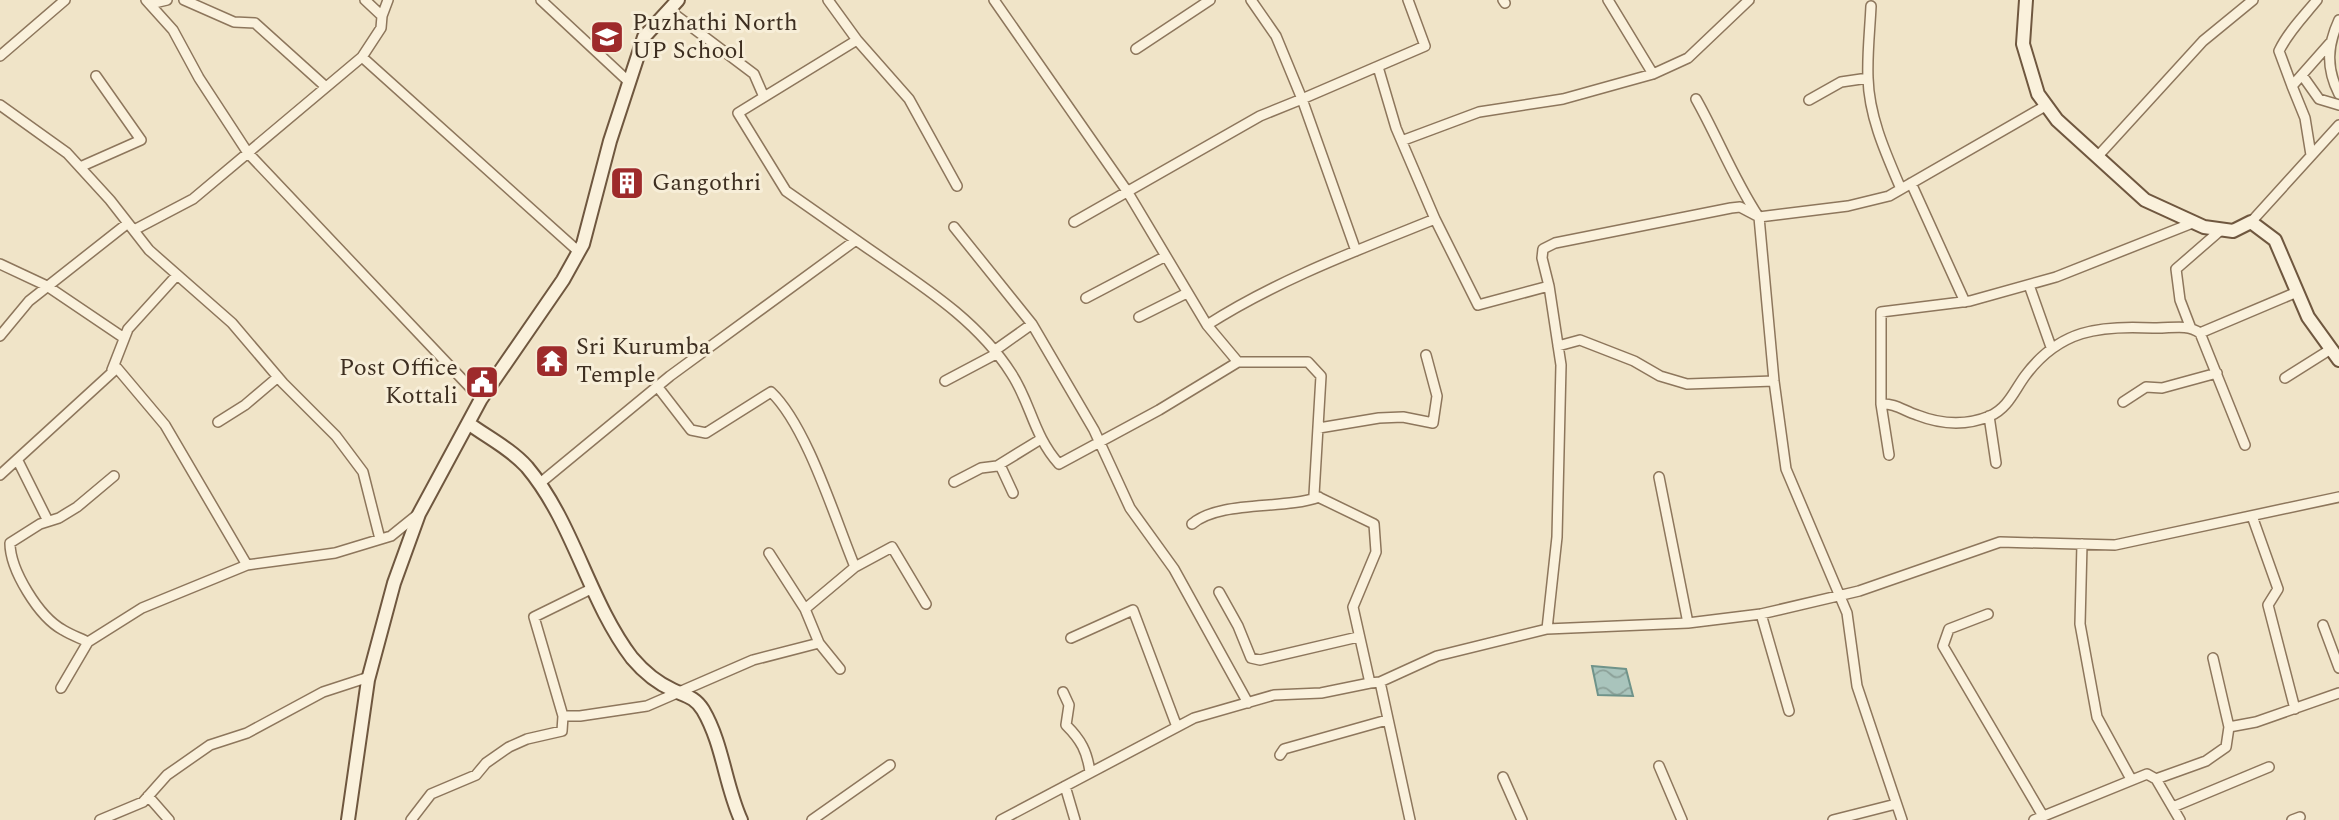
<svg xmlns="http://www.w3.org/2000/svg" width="2339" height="820" font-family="Spectral,serif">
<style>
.water{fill:url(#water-waves);stroke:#6f938a;stroke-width:2}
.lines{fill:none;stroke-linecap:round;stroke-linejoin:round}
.street-casing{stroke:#8d765c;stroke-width:12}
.secondary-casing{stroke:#6f573f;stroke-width:16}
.street{stroke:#faf1dc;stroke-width:9}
.secondary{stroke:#faf1dc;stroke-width:12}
.labels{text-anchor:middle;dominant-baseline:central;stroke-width:6;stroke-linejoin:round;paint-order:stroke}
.poi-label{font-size:24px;fill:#3d2e20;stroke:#f7eed8;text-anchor:start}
</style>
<defs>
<pattern id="water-waves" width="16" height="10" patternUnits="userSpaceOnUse" patternTransform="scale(1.75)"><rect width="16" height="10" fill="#a9c4bc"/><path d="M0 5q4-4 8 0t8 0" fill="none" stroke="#8ba098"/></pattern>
</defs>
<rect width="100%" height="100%" fill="#f0e4c8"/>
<path class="water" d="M 1592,666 L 1626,669 L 1633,696 L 1598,695 Z"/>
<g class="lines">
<g class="street-casing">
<path id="street" d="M 146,0 L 173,30 L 199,78 L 248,153 L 481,399
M 184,0 L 234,22 L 255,23 L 326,87
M 365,0 L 382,16 L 381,28 L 362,57 L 579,252
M 541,0 L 629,82
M 828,0 L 857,40 L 738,113 L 786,191 L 856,240
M 994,0 L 1127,191 L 1207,325 L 1238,362 L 1308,362 L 1321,376 L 1314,495 L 1374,524 L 1376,552 L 1353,607 L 1370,683 L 1380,682 L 1410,820
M 1251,0 L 1276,36 L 1302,99 L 1425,46 L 1408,0
M 1503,0 L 1505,3
M 1608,0 L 1653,74
M 150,4 L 167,0
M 1871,6 C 1870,29 1867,54 1868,78 C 1869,117 1886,154 1901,189
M 669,10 L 754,74 L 764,97
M 382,16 L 388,0
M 2339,20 C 2327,46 2326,68 2339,94
M 857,40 L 909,99 L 957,186
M 1136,49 L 1210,0
M 0,56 L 65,0
M 1378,67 L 1396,128 L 1435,219
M 2302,75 L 2319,99 L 2339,105
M 2292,86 L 2279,51 C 2288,32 2304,16 2317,0
M 1696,99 C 1718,138 1733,178 1758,216
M 1809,100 L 1841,82 L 1868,78
M 0,105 L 67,153 L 110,200 L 149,250 L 232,323 L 283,383 L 336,436 L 363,472 L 380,539
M 1404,140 L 1479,112 L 1563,99 L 1653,74 L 1688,58 L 1749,0
M 2311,155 L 2305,118 L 2292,86 L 2330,43
M 2098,156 L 2203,41 L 2253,0
M 80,167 L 141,140 L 96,76
M 1911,183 L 1965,302
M 1074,222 L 1260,116 L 1302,99 L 1356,251
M 2195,222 L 2056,277 L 1970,301 L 1881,312 L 1881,404 C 1895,403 1904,411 1917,415 C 1940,424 1966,426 1990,416 C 2008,408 2014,391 2025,376 C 2059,330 2099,325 2153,328 C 2170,329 2186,323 2200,333 L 2297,292
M 2251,222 L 2339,125
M 954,227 L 1032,324 L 1094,430 L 1130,508 L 1174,569 L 1248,703
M 134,230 L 193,199 L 362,57
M 0,264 L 47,286 L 124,338
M 2029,285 L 2051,347
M 1549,286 L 1542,258 L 1543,249 L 1555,243 L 1731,208 L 1740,207 L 1759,217
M 1086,298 L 1164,257
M 1139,317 L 1187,293
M 1207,325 C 1277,280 1358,250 1435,219 L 1478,305 L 1549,286 L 1561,365 L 1557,537 L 1547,629
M 2190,326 L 2180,300 L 2176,269 L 2222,229
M 2200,333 L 2245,445
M 0,336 L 29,301 L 128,223
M 1558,346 L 1580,340 L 1634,361 L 1660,376 L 1687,384 L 1774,381
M 994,351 L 1032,324
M 112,370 L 128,329 L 177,275
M 2285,378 L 2331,349
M 945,381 L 996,354
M 657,386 L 691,430 L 706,433 L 771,392 C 807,426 835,519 855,567 L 805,609
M 2123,402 L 2146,387 L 2162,388 L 2217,373
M 1881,404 L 1889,455
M 1989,416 L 1996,463
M 218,422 L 245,405 L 278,377
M 1319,428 L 1379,418 L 1403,417 L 1433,423 L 1437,396 L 1426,355
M 18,461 L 48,521
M 1000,465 L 1013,493
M 0,475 L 117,368 L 165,425 L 247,565 L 335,553 L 391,536 L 417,515
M 114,476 L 77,507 L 59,518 L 40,524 L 10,543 C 10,570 39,617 63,630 C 71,635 80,638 88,642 L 142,608 L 247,565
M 1659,477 L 1688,623
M 954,482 L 981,468 L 997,466 L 1041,439
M 539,484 L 670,376 L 856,240 C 912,280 974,315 1011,373 C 1031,403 1033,435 1059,464 L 1159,410 L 1238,362
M 2252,516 L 2278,589 L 2268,605 L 2295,709
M 1192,524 C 1220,500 1283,510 1319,497
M 2082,544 L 2080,624 L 2097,717 L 2131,779
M 855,567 L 892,547 L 926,604
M 1219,592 L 1238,626 L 1251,658 L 1260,660 L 1358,637
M 1761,614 L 1789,711
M 1988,614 L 1949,629 L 1943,646 L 2043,816
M 2323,625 L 2339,668
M 1071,638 L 1133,610 L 1177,727
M 819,643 L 840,669
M 1380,682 L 1437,656 L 1547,629 L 1688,623 L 1761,614 L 1859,591 L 2000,542 L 2115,545 L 2339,497
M 61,688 L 88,642
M 1063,692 L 1069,705 L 1066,725 C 1081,740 1087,751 1090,772
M 563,716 L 580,716 L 647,706 L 753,660 L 819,643 L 805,609 L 769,553
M 2229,727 L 2256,722 L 2339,693
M 1280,755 L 1284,749 L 1387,720
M 1659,766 L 1682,820
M 1503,777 L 1522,820
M 2156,779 L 2206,761 L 2226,747 L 2229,727 L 2213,658
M 1065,786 L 1075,820
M 148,796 L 169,820
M 2173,807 L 2269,767
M 100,820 L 143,802 L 167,775 L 210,745 L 247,733 L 323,692 L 369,677
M 411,820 L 431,794 L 476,775 L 486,763 L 509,747 L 527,739 L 562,731 L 563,716 L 534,617 L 593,588
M 812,820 L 890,765
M 1001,820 L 1194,718 L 1274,695 L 1321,693 L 1370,683
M 1833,820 L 1896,804
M 1902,820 L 1857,686 L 1847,613 L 1786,469 L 1774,381 L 1759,217 L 1848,206 L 1889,196 L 2047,105
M 2034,820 L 2147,774 L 2156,779 L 2180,820
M 2292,820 L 2300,817"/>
</g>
<g class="secondary-casing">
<path id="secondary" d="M 2026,0 L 2023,44 L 2038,94 L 2057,120 L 2145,200 L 2204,227 L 2233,231 L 2251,222 L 2275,240 L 2308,317 L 2339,360
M 468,423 C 487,437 511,449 527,467 C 574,523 588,600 632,658 C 643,671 657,683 673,690 C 686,696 695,697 703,710 C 723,744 725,785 741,820
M 348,820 L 368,680 L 394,583 L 419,514 L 481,399 L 563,280 L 583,244 L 610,141 L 644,37 L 678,0"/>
</g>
<use href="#street" class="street"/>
<use href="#secondary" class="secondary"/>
</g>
<defs>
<g id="school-square" transform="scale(1.75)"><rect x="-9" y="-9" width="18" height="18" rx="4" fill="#9e2a2b" stroke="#f7eed8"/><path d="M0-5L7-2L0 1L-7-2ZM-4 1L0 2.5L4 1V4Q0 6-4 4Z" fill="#fff"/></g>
<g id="building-square" transform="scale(1.75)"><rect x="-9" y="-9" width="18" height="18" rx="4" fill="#9e2a2b" stroke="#f7eed8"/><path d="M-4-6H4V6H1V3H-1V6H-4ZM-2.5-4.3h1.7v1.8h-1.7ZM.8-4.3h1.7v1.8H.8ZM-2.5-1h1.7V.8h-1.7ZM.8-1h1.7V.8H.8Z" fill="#fff"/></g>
<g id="temple-square" transform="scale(1.75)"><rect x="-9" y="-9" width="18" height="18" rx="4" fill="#9e2a2b" stroke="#f7eed8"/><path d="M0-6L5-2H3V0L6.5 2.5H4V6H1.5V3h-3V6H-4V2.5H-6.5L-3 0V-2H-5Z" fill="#fff"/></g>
<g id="civic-square" transform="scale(1.75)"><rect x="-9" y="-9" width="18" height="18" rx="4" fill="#9e2a2b" stroke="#f7eed8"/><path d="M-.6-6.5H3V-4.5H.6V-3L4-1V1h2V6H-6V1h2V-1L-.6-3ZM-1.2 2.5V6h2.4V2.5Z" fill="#fff"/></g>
</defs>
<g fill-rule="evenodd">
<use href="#school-square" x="607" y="37"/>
<use href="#building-square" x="627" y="183"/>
<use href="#temple-square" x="552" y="361"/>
<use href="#civic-square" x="482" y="382"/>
</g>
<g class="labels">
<g class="poi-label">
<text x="632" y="23">Puzhathi North<tspan x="632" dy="28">UP School</tspan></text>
<text x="652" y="183">Gangothri</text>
<text x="576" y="347">Sri Kurumba<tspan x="576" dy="28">Temple</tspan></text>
<text x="458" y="368" text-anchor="end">Post Office<tspan x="458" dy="28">Kottali</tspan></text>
</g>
</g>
</svg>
